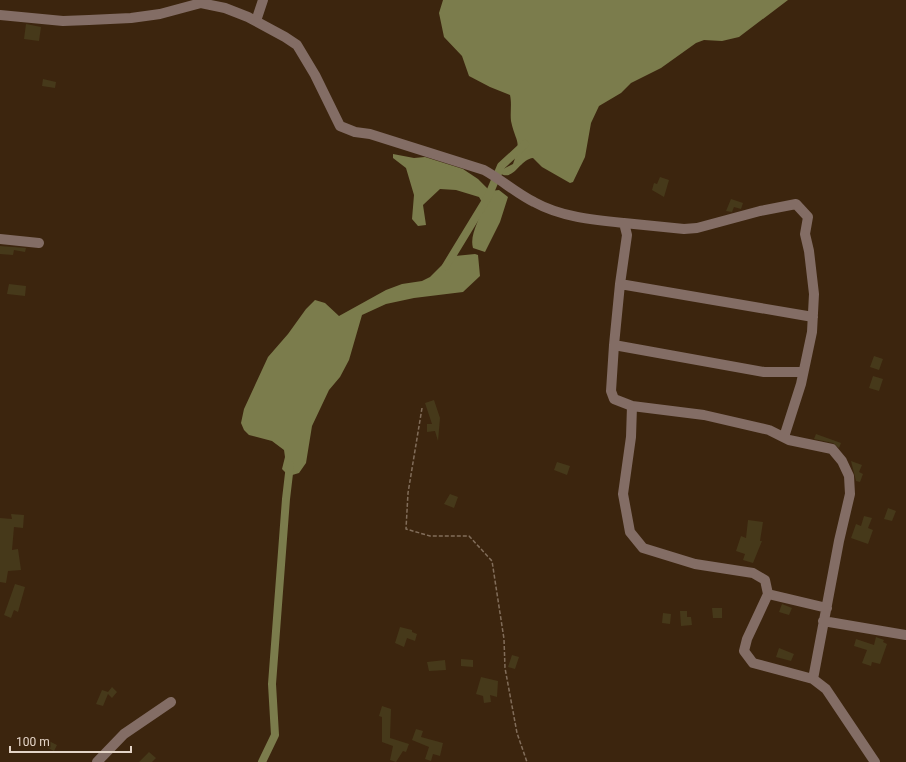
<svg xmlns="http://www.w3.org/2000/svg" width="906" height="762" font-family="Roboto,sans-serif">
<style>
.water{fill:#7b7c4c}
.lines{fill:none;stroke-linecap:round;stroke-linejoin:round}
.canal{stroke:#7b7c4c;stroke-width:8}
.building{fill:#46391a}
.path{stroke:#816d5a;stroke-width:1.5;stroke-dasharray:4 2;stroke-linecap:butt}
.minor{stroke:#836d65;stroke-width:10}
</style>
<rect width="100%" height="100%" fill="#3c250e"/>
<path class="water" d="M 443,0 L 788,0 L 739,37 L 722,41 L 704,40 L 696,43 L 661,68 L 631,83 L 621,93 L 599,106 L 591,123 L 585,157 L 573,182 L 570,183 L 542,167 L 533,158 C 520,159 514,181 501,174 L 501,170 L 513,164 C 522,139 516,144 511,121 C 510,112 512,104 510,95 L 490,87 L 469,76 L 462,56 L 444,37 L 439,13 Z
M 393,154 L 414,158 L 425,157 L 463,169 L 478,179 L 490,191 L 499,190 L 508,197 L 500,222 L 485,252 L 473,248 C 469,234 481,219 483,204 L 479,197 L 456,190 L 440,189 L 423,205 L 426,225 L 418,226 L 412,219 L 414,195 L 406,168 L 393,158 Z
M 475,254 L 478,255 L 480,276 L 463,292 L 414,298 L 386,304 L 362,315 L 349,360 L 340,377 L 329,390 L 312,426 L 306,463 L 299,473 L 289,476 L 282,469 L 285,457 L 284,450 L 272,441 L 249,435 L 244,430 L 241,423 L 244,409 L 268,357 L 288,334 L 306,309 L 315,300 L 325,303 L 339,316 L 386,290 L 402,284 L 422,281 L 430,277 L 448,259 L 455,256 Z"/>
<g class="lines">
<path class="canal" d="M 446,266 L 488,197 L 501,166 L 525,144
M 262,762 L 275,735 L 272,684 L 286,499 L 290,465"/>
</g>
<path class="building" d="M 26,24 L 41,27 L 39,41 L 24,39 Z
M 43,79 L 56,82 L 55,88 L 42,86 Z
M 660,177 L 669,180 L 664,197 L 652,190 L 654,183 L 657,184 Z
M 731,199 L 743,203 L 741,209 L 734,207 L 732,212 L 726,211 Z
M 0,246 L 26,248 L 25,252 L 14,250 L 13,255 L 0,254 Z
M 9,284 L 26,286 L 25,296 L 7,294 Z
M 874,356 L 883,359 L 879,370 L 870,367 Z
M 873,376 L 883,379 L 879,391 L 869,388 Z
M 434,400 L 440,418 L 438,441 L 435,431 L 427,432 L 427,424 L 432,424 L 425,403 Z
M 816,434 L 841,443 L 839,448 L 833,443 L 814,439 Z
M 851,461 L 862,465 L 859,472 L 863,474 L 860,482 L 856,481 Z
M 557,462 L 570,466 L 567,475 L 554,470 Z
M 450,494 L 458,497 L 454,508 L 444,504 Z
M 888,508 L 896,511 L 892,521 L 884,519 Z
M 11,514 L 24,515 L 23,528 L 14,527 L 12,550 L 18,549 L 21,570 L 8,571 L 6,583 L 0,582 L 0,518 L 12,519 Z
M 864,516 L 872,518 L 868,528 L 873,530 L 868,544 L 851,538 L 856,524 L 861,526 Z
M 748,520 L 763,522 L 760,541 L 762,541 L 753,563 L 743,560 L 745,554 L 736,551 L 741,536 L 746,538 Z
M 15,584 L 25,587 L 18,612 L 14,610 L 11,618 L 4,615 Z
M 782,604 L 792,608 L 789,615 L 779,612 Z
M 712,608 L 722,608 L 722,618 L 713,618 Z
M 680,611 L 687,611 L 687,617 L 691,617 L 692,625 L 681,626 Z
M 663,613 L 671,614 L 670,624 L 662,623 Z
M 400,627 L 412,630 L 412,632 L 417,634 L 415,641 L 407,638 L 404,647 L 395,643 Z
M 876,637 L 884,640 L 883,642 L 887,644 L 880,664 L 872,662 L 871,666 L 862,663 L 867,650 L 854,646 L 856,639 L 874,645 Z
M 779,648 L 794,654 L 791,661 L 776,657 Z
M 512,655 L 519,657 L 515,669 L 508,667 Z
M 461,659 L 473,660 L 473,667 L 461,666 Z
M 445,660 L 446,670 L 429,671 L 427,662 Z
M 481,677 L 498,681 L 497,697 L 490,695 L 491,702 L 484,703 L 483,696 L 476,694 Z
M 112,687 L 117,692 L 112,698 L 108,694 L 103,706 L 96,704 L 102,690 L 108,692 Z
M 382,706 L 391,709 L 390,738 L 409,744 L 406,752 L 403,751 L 396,762 L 390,760 L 393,746 L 382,742 L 382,717 L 379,716 Z
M 416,729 L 423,731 L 421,737 L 443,743 L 440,756 L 433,754 L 431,761 L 425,759 L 429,747 L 412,740 Z
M 43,738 L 57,745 L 54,751 L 44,746 Z
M 149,752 L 156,758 L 152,762 L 139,762 Z"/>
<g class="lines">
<path class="path" d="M 422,408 L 408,493 L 406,529 L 430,536 L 469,536 L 492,561 L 504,639 L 505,668 L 517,733 L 527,762"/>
<path class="minor" d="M 0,15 L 63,21 L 89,20 L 131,18 L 160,14 L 201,3 L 225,8 L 248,17 L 285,37 L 297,45 L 315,75 L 340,126 L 355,132 L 370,134 L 484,170 C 502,180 516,193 534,202 C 561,217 593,220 624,223 L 627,235 L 620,284 L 614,345 L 611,391 L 614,399 L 632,406 L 704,415 L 769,430 L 789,440 L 832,449 L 842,461 L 849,476 L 850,494 L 839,541 L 813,679
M 256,21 L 263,0
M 624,223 L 684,229 L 697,228 L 760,211 L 796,204 L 808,217 L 805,234 L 809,251 L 814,294 L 812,332 L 801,384 L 784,437
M 0,239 L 39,243
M 620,284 L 813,317
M 614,345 L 764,372 L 803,372
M 632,406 L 631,437 L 623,494 L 630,532 L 643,548 L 695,564 L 753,573 L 765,580 L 768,594 L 747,639 L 744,651 L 753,663 L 813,679 L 826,689 L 875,762
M 768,594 L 827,608
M 823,621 L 906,635
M 97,762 L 124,734 L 171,702"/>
</g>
<path d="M10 746v6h121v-6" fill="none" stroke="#e4d4c7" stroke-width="2"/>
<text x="16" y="746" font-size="12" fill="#e4d4c7" stroke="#3c250e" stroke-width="3" paint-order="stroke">100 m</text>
</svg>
